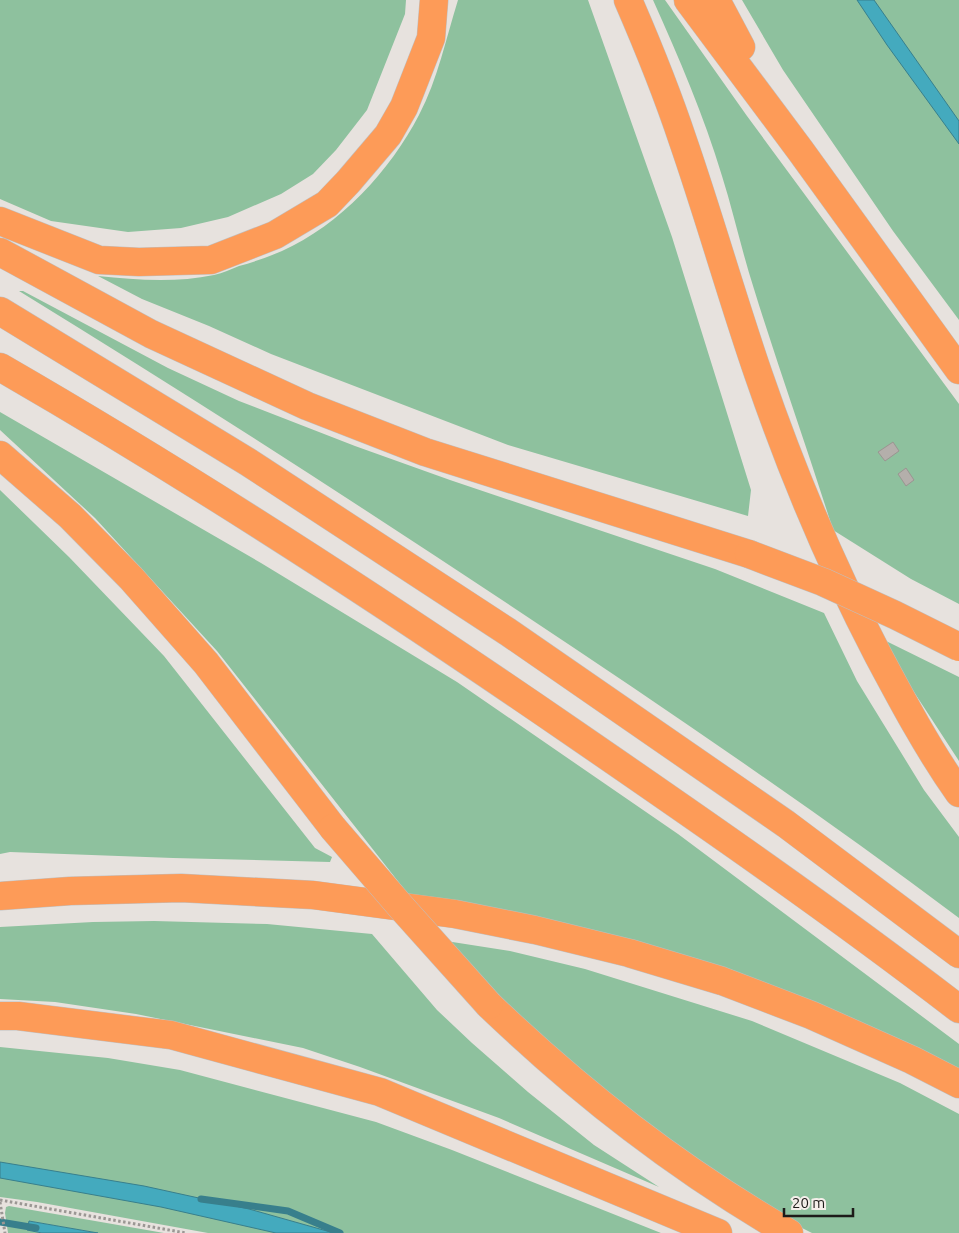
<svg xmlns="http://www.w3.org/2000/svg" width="959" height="1233" font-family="Ubuntu,sans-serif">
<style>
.green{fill:#8ec19e}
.water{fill:#44aabe;stroke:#387f8c}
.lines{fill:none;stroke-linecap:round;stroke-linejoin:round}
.stream{stroke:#387f8c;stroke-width:7}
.building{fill:#b4afab;stroke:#9a9591}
.highway-casing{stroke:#c0bfbf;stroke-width:29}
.path{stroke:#9b9794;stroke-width:3;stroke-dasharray:2.5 2.5;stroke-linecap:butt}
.highway{stroke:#fd9b58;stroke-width:28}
.highway-bridge-casing{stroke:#c0bfbf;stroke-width:29;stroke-linecap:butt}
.highway-bridge{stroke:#fd9b58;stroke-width:28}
</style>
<rect width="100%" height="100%" fill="#e7e2de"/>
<path class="green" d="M 0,0 L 406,0 L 405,14 L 367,110 L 336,150 L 313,174 L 281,194 L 228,217 L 181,228 L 128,232 L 51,221 L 0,199 Z
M 458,0 L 588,0 L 672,237 L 751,490 L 748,516 L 508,445 L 271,354 L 209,326 L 142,299 L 98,276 C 136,280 176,283 214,275 C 223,273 231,269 239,266 C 254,262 268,257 282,251 C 340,225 390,171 419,115 C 438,79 446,38 458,0 Z
M 653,0 L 665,0 L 747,116 L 959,404 L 959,604 L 911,579 L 833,530 C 808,450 779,370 754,289 C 742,252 734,214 722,176 C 704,116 679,58 653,0 Z
M 742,0 L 959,0 L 959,320 L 893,231 L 783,70 Z
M 19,291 L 23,291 L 168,368 L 239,401 L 355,446 L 450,480 L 715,569 L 824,613 L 857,681 L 924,790 L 959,837 L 959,918 C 815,810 666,709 517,610 C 353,501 187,394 19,291 Z
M 0,412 L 261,563 L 457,682 L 678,834 L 959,1044 L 959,1071 L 467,903 L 408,894 L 217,651 L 95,518 L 0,430 Z
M 0,490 L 69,557 L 164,656 L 315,848 L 332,857 L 330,862 L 173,858 L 10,852 L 0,854 Z
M 884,640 L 959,677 L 959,761 L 895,663 Z
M 154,921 L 267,924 L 372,934 L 437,1010 L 472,1043 L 528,1092 L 594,1145 L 659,1187 L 499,1118 L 360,1067 L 303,1048 L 136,1014 L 55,1002 L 0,999 L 0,927 L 93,922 Z
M 446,941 L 510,951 L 585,969 L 752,1021 L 900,1083 L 959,1114 L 959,1233 L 812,1233 L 792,1223 L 638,1120 L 507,1008 Z
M 0,1047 L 108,1058 L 180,1070 L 376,1122 L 452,1150 L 661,1233 L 208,1233 L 37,1202 L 0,1197 Z
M 9,1206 L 164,1233 L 98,1233 L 29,1221 L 27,1230 L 42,1233 L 8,1233 L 5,1213 L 6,1207 Z"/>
<path class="water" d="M 857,0 L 874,0 L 959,121 L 959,144 L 887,45 Z
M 0,1162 L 144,1186 L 249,1209 L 334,1233 L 276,1233 L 161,1207 L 0,1178 Z
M 29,1221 L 98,1233 L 42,1233 L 27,1230 Z"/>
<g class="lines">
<path class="stream" d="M 201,1199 L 288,1211 L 340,1233
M 0,1222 L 36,1228"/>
</g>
<path class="building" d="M 893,442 L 899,451 L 885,461 L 878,452 Z
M 906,468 L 914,480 L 906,486 L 898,474 Z"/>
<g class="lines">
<g class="highway-casing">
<path id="highway" d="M 628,0 C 648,46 667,93 683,141 C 710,219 732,298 759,376 C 792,472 831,565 878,655 C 903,702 928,749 959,793
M 688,0 L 800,150 L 959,370
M 716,0 L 741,47
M 0,221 L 99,260 L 139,262 L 211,260 L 275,235 L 327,204 L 348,182 L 388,135 L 404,107 L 431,38 L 434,0
M 0,252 L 151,334 L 307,406 L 425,452 L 749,554
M 0,311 L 248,462 L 508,632 L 786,824 L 959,954
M 0,367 C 196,480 386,604 572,732 C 703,822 833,912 959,1009
M 0,455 L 70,516 L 131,578 L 206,663 L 333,828
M 0,896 L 70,891 L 181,888 L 313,895 L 455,914 L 535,930 L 629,953 L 722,981 L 811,1015 L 912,1060 L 959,1084
M 489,1005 C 582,1094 677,1168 789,1233
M 0,1016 L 18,1016 L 171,1035 L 380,1092 L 718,1233"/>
</g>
<path class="path" d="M 0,1200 L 186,1233
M 0,1202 L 5,1233"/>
<use href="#highway" class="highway"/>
<g class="highway-bridge-casing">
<path id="highway-bridge" d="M 749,554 L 823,582 L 895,615 L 959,647
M 333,828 L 402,908 L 489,1005"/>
</g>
<use href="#highway-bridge" class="highway-bridge"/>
</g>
<path d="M784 1208v8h69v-8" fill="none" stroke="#1d1b19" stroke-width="2.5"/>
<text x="792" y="1208" font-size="15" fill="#1d1b19" stroke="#f5efeb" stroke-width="4" paint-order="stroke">20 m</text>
</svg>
